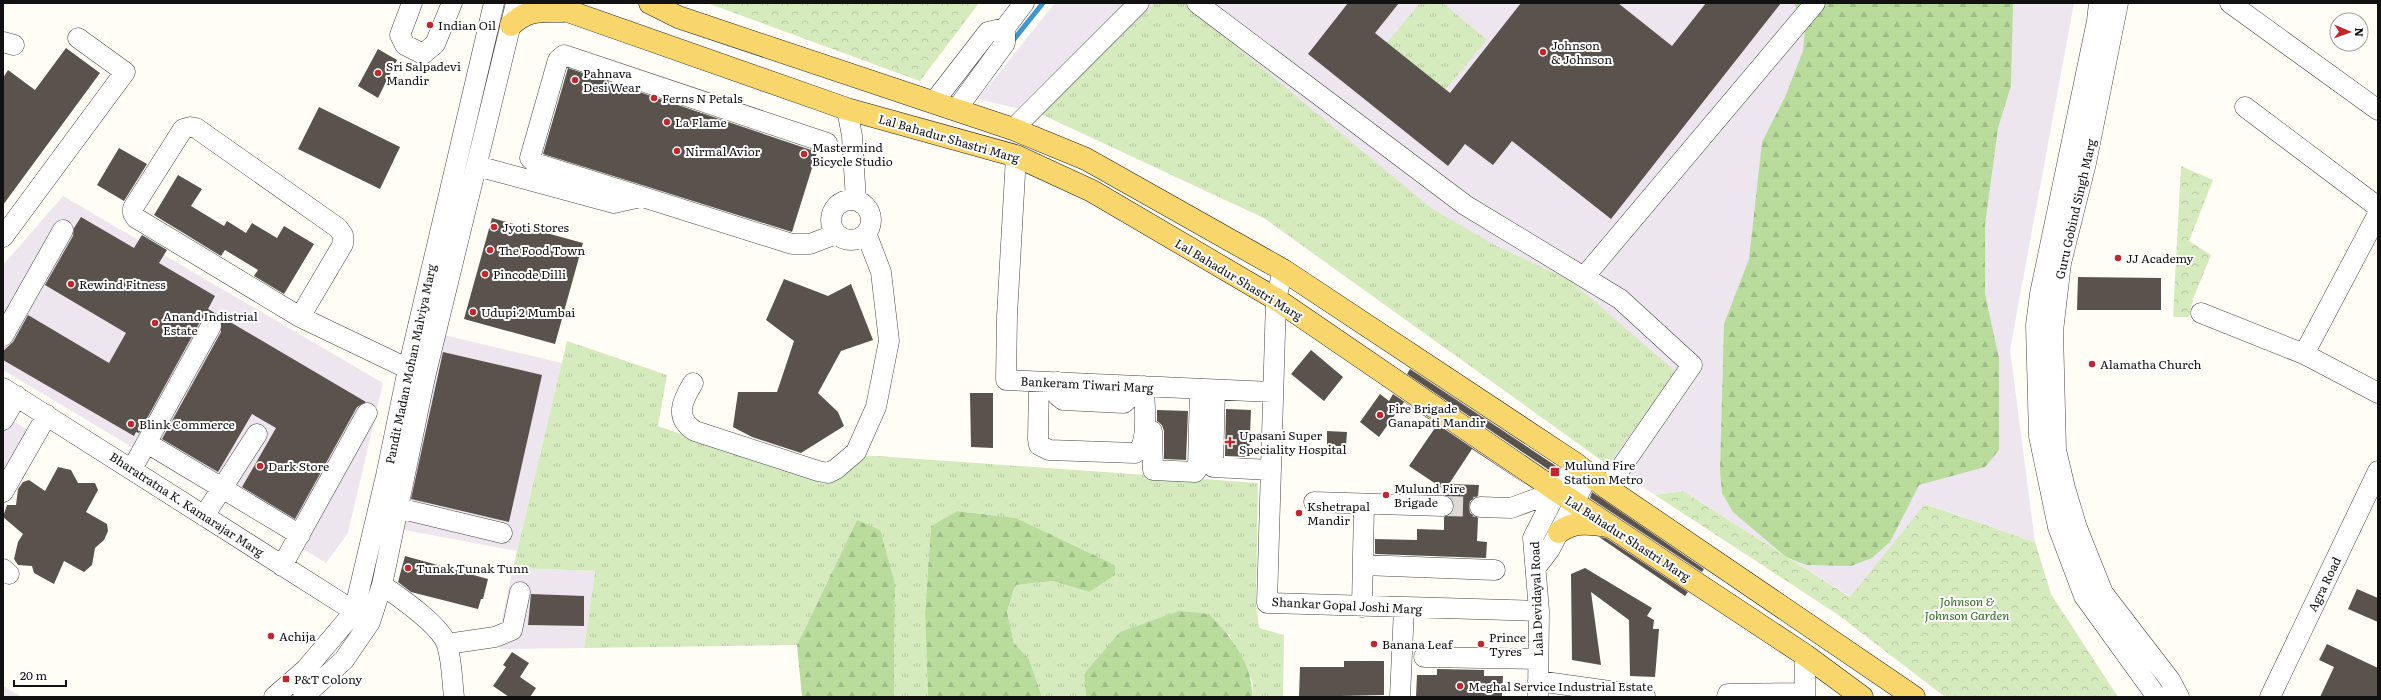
<svg xmlns="http://www.w3.org/2000/svg" width="2381" height="700" font-family="Literata,serif">
<style>
.industrial{fill:#eee6ef}
.grass{fill:url(#grass-tufts)}
.forest{fill:url(#forest-firs)}
.park{fill:url(#park-crowns)}
.lines{fill:none;stroke-linecap:round;stroke-linejoin:round}
.stream{stroke:#3f96cf;stroke-width:5}
.building{fill:#5a524d}
.minor-tunnel{stroke:#dbdad3;stroke-width:20;stroke-dasharray:20 10;stroke-linecap:butt}
.minor-casing{stroke:#444;stroke-width:21}
.major-casing{stroke:#222;stroke-width:23}
.minor{stroke:#fff;stroke-width:20}
.major{stroke:#f9d66b;stroke-width:22}
.poi-dot{fill:#c4262e;stroke:#fff;stroke-width:1.5}
.labels{text-anchor:middle;dominant-baseline:central;stroke-width:4;stroke-linejoin:round;paint-order:stroke}
.poi-label{font-size:12px;fill:#111;stroke:#fff;text-anchor:start}
.street-label{font-size:12px;fill:#111;stroke:#fff}
.park-label{font-size:12px;font-style:italic;fill:#2f6b1f;stroke:#fff}
</style>
<defs>
<pattern id="grass-tufts" width="24" height="20" patternUnits="userSpaceOnUse"><rect width="24" height="20" fill="#d5ebbd"/><path d="M3 7l-1-3M5 7V3M7 7l1-3M15 17l-1-3M17 17v-4M19 17l1-3" fill="none" stroke="#b6c8a1"/></pattern>
<pattern id="forest-firs" width="22" height="20" patternUnits="userSpaceOnUse"><rect width="22" height="20" fill="#b9dc9c"/><path d="M5 1l3.5 6h-7zM16 11l3.5 6h-7z" fill="#9ebc85"/></pattern>
<pattern id="park-crowns" width="20" height="18" patternUnits="userSpaceOnUse"><rect width="20" height="18" fill="#d5ebbd"/><path d="M2 6a3 3 0 1 1 6 0M12 15a3 3 0 1 1 6 0" fill="none" stroke="#b6c8a1"/></pattern>
</defs>
<rect width="100%" height="100%" fill="#fffdf5"/>
<path class="industrial" d="M 1055,3 L 2074,3 L 2010,350 L 2035,542 L 1926,504 L 1851,597 L 1683,491 L 1655,495 L 1608,465 L 1264,218 L 1041,114 L 978,99 Z
M 63,196 L 383,383 L 348,533 L 326,563 L 3,370 L 3,265 Z
M 444,335 L 562,363 L 517,551 L 399,529 Z
M 3,415 L 28,430 L 3,470 Z
M 513,568 L 595,571 L 584,648 L 500,649 L 500,629 Z
M 3,686 L 22,697 L 3,697 Z"/>
<path class="grass" d="M 1155,3 L 1184,3 L 1431,208 L 1493,244 L 1571,281 L 1676,372 L 1608,465 L 1264,218 L 1041,114 Z
M 1420,3 L 1443,3 L 1487,40 L 1442,94 L 1385,45 Z
M 567,341 L 667,375 L 658,426 L 824,484 L 839,475 L 851,456 L 877,456 L 1258,483 L 1256,604 L 1259,628 L 1284,635 L 1283,697 L 1252,697 L 1253,683 L 1229,634 L 1084,673 L 1086,697 L 1042,697 L 1029,659 L 1014,643 L 1007,612 L 1015,585 L 1053,581 L 1089,592 L 1115,565 L 1016,518 L 957,511 L 931,526 L 925,613 L 928,697 L 894,697 L 895,584 L 857,520 L 797,645 L 584,648 L 595,571 L 513,568 Z"/>
<path class="forest" d="M 1794,3 L 2013,3 L 2011,86 L 1998,128 L 1985,225 L 1985,294 L 1999,358 L 1999,450 L 1985,467 L 1919,485 L 1890,542 L 1872,558 L 1851,566 L 1806,565 L 1786,557 L 1733,512 L 1722,493 L 1720,471 L 1724,324 L 1749,259 L 1762,142 L 1785,97 L 1803,51 L 1805,29 Z
M 957,511 L 1016,518 L 1115,565 L 1115,575 L 1089,592 L 1053,581 L 1015,585 L 1007,612 L 1014,643 L 1029,659 L 1042,697 L 928,697 L 925,613 L 931,526 Z
M 857,520 L 880,530 L 895,584 L 894,697 L 802,697 L 797,645 Z
M 1179,611 L 1209,614 C 1230,635 1254,666 1252,697 L 1086,697 L 1084,674 L 1120,632 Z"/>
<path class="park" d="M 707,3 L 979,3 L 920,81 Z
M 2181,166 L 2213,180 L 2189,241 L 2211,255 L 2193,299 L 2189,317 L 2173,317 Z
M 1683,491 L 1850,597 L 1925,504 L 2035,542 L 2051,594 L 2118,697 L 1945,697 L 1837,614 L 1655,495 Z"/>
<g class="lines">
<path class="stream" d="M 1011,43 L 1043,3"/>
</g>
<path class="building" d="M 1348,3 L 1399,3 L 1375,33 L 1450,93 L 1521,3 L 1618,3 L 1672,46 L 1706,3 L 1781,3 L 1611,219 L 1512,141 L 1493,165 L 1465,144 L 1448,166 L 1308,54 Z
M 66,48 L 100,73 L 3,205 L 3,78 L 8,70 L 35,90 Z
M 378,49 L 397,60 L 378,98 L 358,86 Z
M 568,68 L 817,152 L 792,232 L 543,154 Z
M 319,107 L 400,147 L 380,189 L 298,149 Z
M 119,148 L 147,164 L 124,201 L 97,185 Z
M 178,175 L 202,189 L 191,206 L 224,226 L 227,221 L 246,233 L 252,223 L 277,238 L 284,226 L 314,244 L 284,294 L 254,276 L 258,270 L 225,250 L 221,256 L 154,215 Z
M 81,217 L 134,248 L 142,235 L 167,250 L 159,263 L 215,296 L 208,309 L 366,402 L 357,407 L 295,519 L 242,487 L 276,428 L 252,414 L 218,472 L 162,439 L 221,332 L 221,320 L 216,316 L 205,316 L 201,320 L 139,433 L 136,432 L 134,436 L 3,360 L 3,351 L 13,342 L 28,315 L 109,363 L 126,333 L 45,285 L 73,236 L 74,228 Z
M 492,218 L 583,243 L 555,344 L 464,319 Z
M 2078,277 L 2161,278 L 2161,310 L 2077,310 Z
M 784,279 L 828,296 L 851,284 L 873,340 L 841,351 L 818,393 L 838,412 L 844,426 L 801,453 L 752,437 L 733,427 L 738,392 L 777,392 L 794,341 L 766,320 Z
M 1311,350 L 1343,377 L 1324,401 L 1291,374 Z
M 443,352 L 542,375 L 509,522 L 411,499 Z
M 1410,369 L 1559,468 L 1555,474 L 1407,374 Z
M 970,393 L 993,393 L 993,448 L 971,447 Z
M 1380,394 L 1389,401 L 1393,394 L 1531,488 L 1472,449 L 1449,484 L 1479,485 L 1478,496 L 1470,501 L 1469,507 L 1470,513 L 1478,518 L 1477,541 L 1487,542 L 1486,558 L 1375,554 L 1375,539 L 1417,540 L 1417,529 L 1444,530 L 1444,517 L 1453,512 L 1454,506 L 1453,500 L 1444,495 L 1445,490 L 1409,466 L 1437,425 L 1404,402 L 1379,437 L 1360,422 Z
M 1226,409 L 1251,410 L 1249,457 L 1225,456 Z
M 1157,410 L 1188,411 L 1186,460 L 1164,459 L 1164,431 L 1162,425 L 1157,421 Z
M 1327,431 L 1347,432 L 1346,446 L 1327,446 Z
M 58,467 L 71,470 L 78,483 L 95,483 L 98,490 L 86,512 L 107,524 L 108,531 L 104,540 L 95,548 L 92,565 L 84,572 L 64,561 L 54,584 L 34,573 L 32,566 L 18,565 L 14,559 L 18,542 L 23,534 L 3,517 L 7,505 L 16,505 L 18,489 L 23,482 L 29,480 L 45,491 Z
M 1592,492 L 1704,569 L 1702,572 L 1590,498 Z
M 1599,537 L 1606,538 L 1688,592 L 1685,596 Z
M 405,556 L 488,579 L 483,599 L 481,599 L 478,609 L 411,592 L 398,582 Z
M 1585,568 L 1652,608 L 1647,616 L 1654,620 L 1653,629 L 1659,629 L 1655,677 L 1630,676 L 1629,620 L 1591,592 L 1601,665 L 1572,660 L 1571,574 Z
M 2357,589 L 2378,598 L 2378,622 L 2348,609 Z
M 531,594 L 584,596 L 584,626 L 528,625 Z
M 2327,644 L 2378,668 L 2378,697 L 2320,697 L 2334,667 L 2319,660 Z
M 512,652 L 529,663 L 520,677 L 536,688 L 530,697 L 509,697 L 493,686 L 506,667 L 503,665 Z
M 1344,661 L 1384,661 L 1384,695 L 1299,697 L 1300,667 L 1344,667 Z
M 1437,669 L 1484,670 L 1484,676 L 1503,676 L 1502,697 L 1416,697 L 1417,675 L 1437,675 Z"/>
<g class="lines">
<path class="minor-tunnel" d="M 1443,506 L 1480,507"/>
<g class="minor-casing">
<path id="minor" d="M 412,3 L 400,35 L 405,45 L 423,54 L 435,44 L 452,3
M 1197,3 L 1465,205 L 1620,299 L 1692,365 L 1607,488
M 2099,3 L 2097,21 L 2040,294 L 2036,325 L 2039,436 L 2058,527 L 2084,596 L 2157,697
M 2118,3 L 2086,163 L 2061,263 L 2053,331 L 2056,450 L 2065,488 L 2077,528 L 2103,593 L 2170,680 L 2179,697
M 2230,3 L 2378,110
M 3,42 L 14,45
M 933,103 L 988,32 L 1005,28 L 1024,3
M 2245,107 L 2378,207
M 847,109 L 852,136 L 856,200
M 956,110 L 1005,43 L 1005,28
M 1013,129 L 1139,3
M 827,143 L 564,55 L 558,60 L 530,158 L 535,163 L 792,244 L 810,244 L 836,234
M 1016,156 L 1007,316 L 1006,380 L 1273,392
M 477,166 L 614,203 L 641,197
M831 220a20 20 0 1 1 40 0a20 20 0 1 1-40 0Z
M 3,237 L 125,72 L 78,38
M 1283,270 L 1276,299 L 1267,603 L 1539,611
M 1584,277 L 1815,3
M 2201,313 L 2304,354 L 2378,393
M 300,317 L 343,244 L 343,235 L 338,228 L 196,128 L 190,127 L 183,129 L 133,208 L 133,213 L 136,218 L 300,317 L 419,374
M 3,336 L 63,230
M 2304,354 L 2378,214
M 1039,382 L 1038,439 L 1039,445 L 1049,450 L 1135,453 C 1150,445 1144,403 1144,386
M 1058,382 L 1058,396 L 1063,400 L 1124,403 L 1128,399 L 1129,386
M 693,383 C 682,401 674,418 695,431 L 818,471 L 828,473 L 836,469 L 856,452 L 876,407 L 889,341 L 881,272 L 866,233
M 3,388 L 365,618
M 1215,390 L 1213,467 L 1271,470
M 3,420 L 17,396
M 1152,431 L 1153,470 L 1195,472 L 1198,468 L 1200,389
M 147,443 L 300,535
M 132,469 L 211,326
M 3,492 L 47,415
M 1314,502 L 1443,506
M 1480,507 L 1511,508 L 1557,491
M 398,508 L 502,533
M 204,516 L 257,434
M 1363,565 L 1495,570
M 282,566 L 367,413
M 1537,566 L 1550,549 L 1589,474
M 3,569 L 9,574
M 382,585 C 399,597 441,625 447,645 C 452,661 452,680 454,697
M 1362,607 L 1364,504
M 447,644 L 495,637 L 512,630 L 520,592
M 1805,655 L 1805,697
M 1424,657 L 1538,659
M 1538,681 L 1645,696
M 274,697 L 306,669 L 354,612 L 386,476 L 408,369 L 494,3
M 303,697 L 344,660 L 370,622 L 382,585 L 425,377 L 516,3
M 1400,697 L 1404,608
M 1538,697 L 1539,611 L 1533,538 L 1557,491 L 1576,464
M 1727,697 L 1728,694 L 1805,693
M 2270,697 L 2378,471"/>
</g>
<g class="major-casing">
<path id="major" d="M 545,3 L 847,109 L 1016,156 L 1092,191 L 1276,299 L 1557,491 L 1805,655 L 1862,697
M 650,3 L 678,17 L 1013,129 L 1086,159 L 1283,270 L 1576,464 L 1607,488 L 1914,697
M 511,25 C 528,9 540,11 562,11
M 1559,532 C 1574,521 1590,523 1607,526"/>
</g>
<use href="#minor" class="minor"/>
<use href="#major" class="major"/>
</g>
<g class="poi-dot">
<circle cx="430" cy="25" r="4"/>
<circle cx="1543" cy="52" r="4"/>
<circle cx="378" cy="73" r="4"/>
<circle cx="575" cy="80" r="4"/>
<circle cx="654" cy="98" r="4"/>
<circle cx="667" cy="122" r="4"/>
<circle cx="677" cy="151" r="4"/>
<circle cx="804" cy="154" r="4"/>
<circle cx="494" cy="227" r="4"/>
<circle cx="490" cy="250" r="4"/>
<circle cx="2118" cy="258" r="4"/>
<circle cx="485" cy="274" r="4"/>
<circle cx="71" cy="284" r="4"/>
<circle cx="473" cy="312" r="4"/>
<circle cx="155" cy="323" r="4"/>
<circle cx="2092" cy="364" r="4"/>
<circle cx="1380" cy="415" r="4"/>
<circle cx="131" cy="424" r="4"/>
<path d="M1228 436h4v4h4v4h-4v4h-4v-4h-4v-4h4z"/>
<circle cx="260" cy="466" r="4"/>
<rect x="1550" y="467" width="10" height="10" rx="2"/>
<circle cx="1386" cy="495" r="4"/>
<circle cx="1299" cy="513" r="4"/>
<circle cx="408" cy="568" r="4"/>
<circle cx="271" cy="636" r="4"/>
<circle cx="1374" cy="644" r="4"/>
<circle cx="1481" cy="644" r="4"/>
<rect x="282" y="675" width="8" height="8" rx="2"/>
<circle cx="1460" cy="686" r="4"/>
</g>
<g class="labels">
<g class="poi-label">
<text x="438" y="25">Indian Oil</text>
<text x="1551" y="45">Johnson<tspan x="1551" dy="14">&amp; Johnson</tspan></text>
<text x="386" y="66">Sri Salpadevi<tspan x="386" dy="14">Mandir</tspan></text>
<text x="583" y="73">Pahnava<tspan x="583" dy="14">Desi Wear</tspan></text>
<text x="662" y="98">Ferns N Petals</text>
<text x="675" y="122">La Flame</text>
<text x="812" y="147">Mastermind<tspan x="812" dy="14">Bicycle Studio</tspan></text>
<text x="685" y="151">Nirmal Avior</text>
<text x="502" y="227">Jyoti Stores</text>
<text x="498" y="250">The Food Town</text>
<text x="2126" y="258">JJ Academy</text>
<text x="493" y="274">Pincode Dilli</text>
<text x="79" y="284">Rewind Fitness</text>
<text x="481" y="312">Udupi 2 Mumbai</text>
<text x="163" y="316">Anand Indistrial<tspan x="163" dy="14">Estate</tspan></text>
<text x="2100" y="364">Alamatha Church</text>
<text x="1388" y="408">Fire Brigade<tspan x="1388" dy="14">Ganapati Mandir</tspan></text>
<text x="139" y="424">Blink Commerce</text>
<text x="1239" y="435">Upasani Super<tspan x="1239" dy="14">Speciality Hospital</tspan></text>
<text x="1564" y="465">Mulund Fire<tspan x="1564" dy="14">Station Metro</tspan></text>
<text x="268" y="466">Dark Store</text>
<text x="1394" y="488">Mulund Fire<tspan x="1394" dy="14">Brigade</tspan></text>
<text x="1307" y="506">Kshetrapal<tspan x="1307" dy="14">Mandir</tspan></text>
<text x="416" y="568">Tunak Tunak Tunn</text>
<text x="279" y="636">Achija</text>
<text x="1489" y="637">Prince<tspan x="1489" dy="14">Tyres</tspan></text>
<text x="1382" y="644">Banana Leaf</text>
<text x="294" y="679">P&amp;T Colony</text>
<text x="1468" y="686">Meghal Service Industrial Estate</text>
</g>
<g class="street-label">
<text transform="translate(949 138) rotate(16)">Lal Bahadur Shastri Marg</text>
<text transform="translate(2075 209) rotate(-77)">Guru Gobind Singh Marg</text>
<text transform="translate(1239 279) rotate(31)">Lal Bahadur Shastri Marg</text>
<text transform="translate(410 364) rotate(-78)">Pandit Madan Mohan Malviya Marg</text>
<text transform="translate(1087 384) rotate(3)">Bankeram Tiwari Marg</text>
<text transform="translate(187 504) rotate(33)">Bharatratna K. Kamarajar Marg</text>
<text transform="translate(1628 538) rotate(33)">Lal Bahadur Shastri Marg</text>
<text transform="translate(2324 584) rotate(-64)">Agra Road</text>
<text transform="translate(1536 599) rotate(-92)">Lala Devidayal Road</text>
<text transform="translate(1347 605) rotate(3)">Shankar Gopal Joshi Marg</text>
</g>
<g class="park-label">
<text x="1967" y="601">Johnson &amp;<tspan x="1967" dy="14">Johnson Garden</tspan></text>
</g>
</g>
<rect width="2381" height="700" fill="none" stroke="#111111" stroke-width="8"/>
<g transform="translate(2349 32) rotate(92)"><circle r="19" fill="#ffffff" stroke="#a0a0a0"/>
<path d="M0-3L7 15L0 10L-7 15Z" fill="#c4262e"/>
<text y="-6" font-size="11" font-weight="bold" text-anchor="middle" fill="#111111">N</text>
</g>
<path d="M14 680v6h52v-6" fill="none" stroke="#111111" stroke-width="2"/>
<text x="20" y="680" font-size="12" fill="#111111" stroke="#ffffff" stroke-width="3" paint-order="stroke">20 m</text>
</svg>
